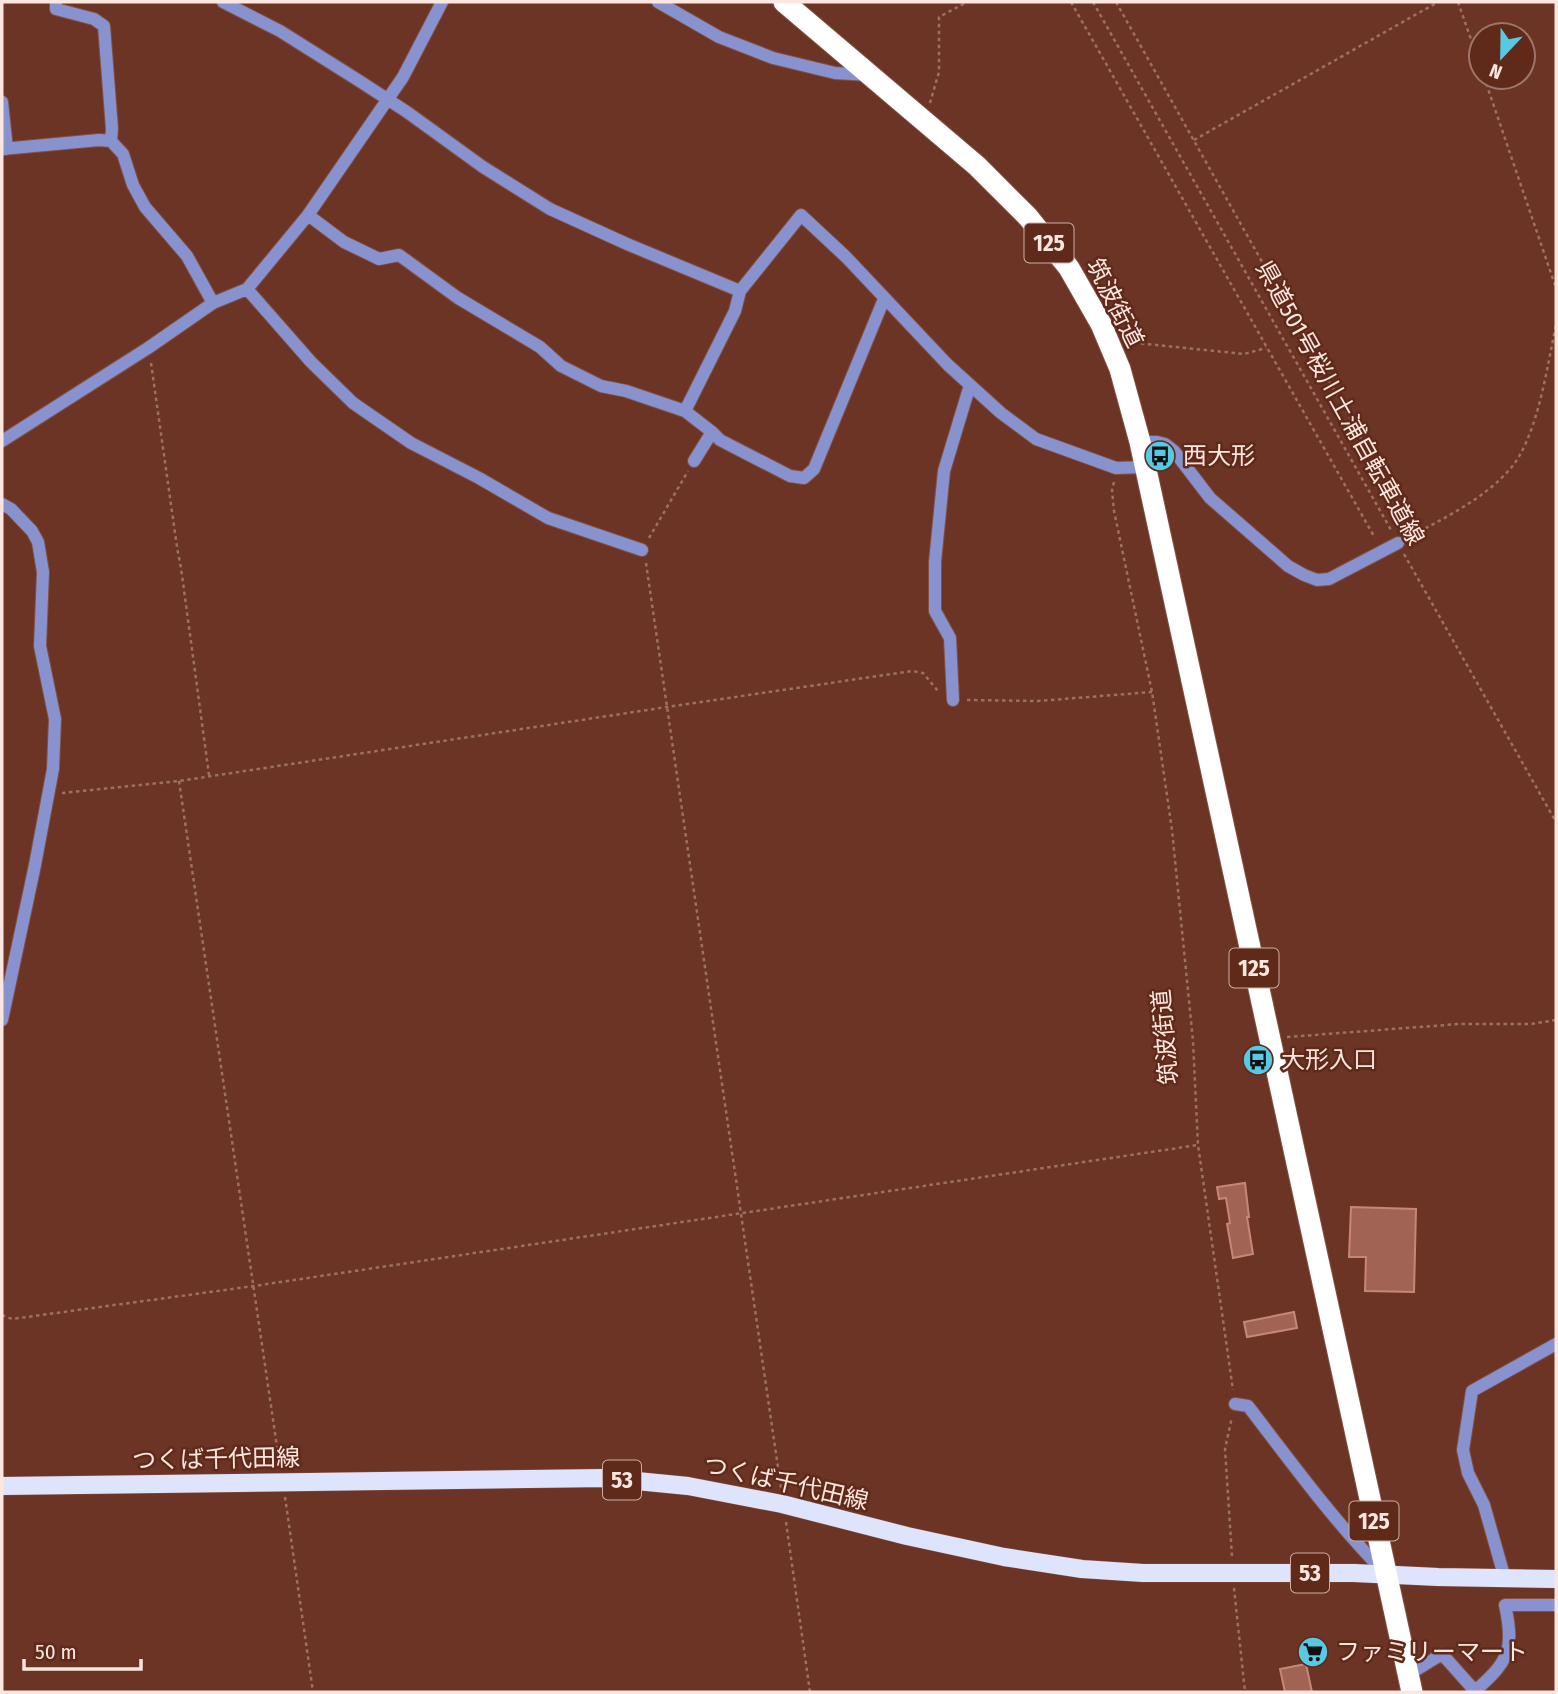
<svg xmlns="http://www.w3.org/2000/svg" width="1558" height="1694" font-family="'Fira Sans Condensed','Noto Sans JP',sans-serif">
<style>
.building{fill:#a16454;stroke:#c78776;stroke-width:2}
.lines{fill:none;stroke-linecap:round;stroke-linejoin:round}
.minor-casing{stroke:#835043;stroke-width:14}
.major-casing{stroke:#835043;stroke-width:19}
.highway-casing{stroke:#835043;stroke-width:23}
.path{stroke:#9d7065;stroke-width:2.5;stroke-dasharray:3.5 3.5;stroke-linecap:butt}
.minor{stroke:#8792cf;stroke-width:12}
.major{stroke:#dfe4fd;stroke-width:18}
.highway{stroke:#fff;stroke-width:21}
.labels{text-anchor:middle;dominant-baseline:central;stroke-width:5;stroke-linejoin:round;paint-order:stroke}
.shield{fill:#602a1b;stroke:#cdaea5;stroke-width:2}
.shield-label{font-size:23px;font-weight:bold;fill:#fce6e0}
.street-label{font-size:24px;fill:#fce6e0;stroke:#602a1b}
.poi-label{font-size:24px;fill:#fce6e0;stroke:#602a1b;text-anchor:start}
</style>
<rect width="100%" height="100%" fill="#6c3425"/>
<path class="building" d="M 1245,1183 L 1249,1217 L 1247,1217 L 1253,1254 L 1233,1258 L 1227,1224 L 1230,1223 L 1226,1198 L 1219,1199 L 1217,1187 Z
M 1351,1207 L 1416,1209 L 1414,1292 L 1365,1291 L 1366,1257 L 1349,1257 Z
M 1294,1312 L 1297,1328 L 1247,1337 L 1244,1322 Z
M 1306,1664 L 1312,1692 L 1285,1692 L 1280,1669 Z"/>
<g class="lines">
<g class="minor-casing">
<path id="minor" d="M 56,2 L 56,9 L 94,19 L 104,26 L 112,129 L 111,141
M 223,2 L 280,31 L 361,82 L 407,112 L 483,167 L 550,209 L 627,244 L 740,291 L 801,215 L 846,257 L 948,365 L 1001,413 L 1036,439 L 1116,468 L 1146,467
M 658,2 L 719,37 L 773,58 L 835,73 L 869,75
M 2,102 L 7,149
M 2,149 L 99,140 L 111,141 L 123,154 L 133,185 L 145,207 L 187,256 L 213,303
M 308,215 L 344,242 L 379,259 L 399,255 L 458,298 L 540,347 L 561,366 L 601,386 L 626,391 L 685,411 L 712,432 L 720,440 L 790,476 L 804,478 L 814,469 L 884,299
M 247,289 L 311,362 L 353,403 L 411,443 L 479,478 L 548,518 L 642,550
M 685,411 L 735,311 L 740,291
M 2,441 L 148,348 L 213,303 L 247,289 L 308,215 L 403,77 L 442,2
M 1140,442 L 1157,442 L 1165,444 L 1174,451 L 1210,498 L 1288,566 L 1304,575 L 1317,580 L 1329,579 L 1398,543
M 694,461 L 712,432
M 2,504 L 11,509 L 32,531 L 38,542 L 43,572 L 40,646 L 55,719 L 53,769 L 35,865 L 2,1020
M 953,700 L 950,638 L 935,611 L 935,562 L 944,471 L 970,385
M 1235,1404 L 1248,1406 C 1291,1462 1333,1520 1383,1571
M 1505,1579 L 1484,1505 L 1468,1473 L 1463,1450 L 1472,1391 L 1556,1344
M 1408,1675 L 1442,1654 L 1475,1691 C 1508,1662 1515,1650 1505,1605 L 1556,1605"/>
</g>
<g class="major-casing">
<path id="major" d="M 2,1486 L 606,1478 L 688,1486 L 782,1504 L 907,1536 L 1004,1557 L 1082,1569 L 1143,1573 L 1354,1573 L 1438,1577 L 1556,1579"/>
</g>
<g class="highway-casing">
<path id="highway" d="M 784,2 L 977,166 L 1028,217 L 1069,268 L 1101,324 L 1120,369 L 1140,442 L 1412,1692"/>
</g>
<path class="path" d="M 1071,2 L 1375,538
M 1093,2 L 1391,530
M 1116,2 L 1415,534
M 1458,2 L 1481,68
M 1484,77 L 1556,288
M 930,103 L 939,72 L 939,17 L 967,2
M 1194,140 L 1438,2
M 1127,342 L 1244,354 L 1266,348
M 151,363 L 177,547 L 181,568 L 209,775
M 1114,482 L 1112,490 L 1114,511 L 1152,692 L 1172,830 L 1193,1041 L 1198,1145 L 1233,1390
M 1413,535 C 1448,516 1485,498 1511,468 C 1538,435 1547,367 1556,325
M 649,538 L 688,471
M 1404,554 L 1556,822
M 646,563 L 781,1488
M 967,700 L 1038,701 L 1152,692
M 179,781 L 280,1467
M 62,793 L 179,781 L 667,707 L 912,671 L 923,673 L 938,691
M 1287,1037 L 1459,1024 L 1531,1024 L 1556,1020
M 2,1315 L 12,1319 L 254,1286 L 1198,1145
M 285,1497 L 313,1692
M 786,1522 L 810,1692
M 1232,1556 L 1225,1449 L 1232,1417
M 1234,1588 L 1245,1692"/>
<use href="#minor" class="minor"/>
<use href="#major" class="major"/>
<use href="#highway" class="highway"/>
</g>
<defs>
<g id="bus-disc" transform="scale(1.575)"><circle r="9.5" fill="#58c9e3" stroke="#602a1b"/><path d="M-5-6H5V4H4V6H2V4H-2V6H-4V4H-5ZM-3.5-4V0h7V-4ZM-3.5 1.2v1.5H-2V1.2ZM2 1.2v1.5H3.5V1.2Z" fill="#111"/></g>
<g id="supermarket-disc" transform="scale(1.575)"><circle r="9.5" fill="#58c9e3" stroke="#602a1b"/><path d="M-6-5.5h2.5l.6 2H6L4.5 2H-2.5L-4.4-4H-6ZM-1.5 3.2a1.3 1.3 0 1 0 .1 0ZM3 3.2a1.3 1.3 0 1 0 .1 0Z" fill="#111"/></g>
</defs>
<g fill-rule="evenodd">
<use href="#bus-disc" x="1160" y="456"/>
<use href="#bus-disc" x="1258" y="1060"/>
<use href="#supermarket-disc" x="1313" y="1652"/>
</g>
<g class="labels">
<g class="shield">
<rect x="1024.5" y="223.5" width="49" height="39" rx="5"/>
<rect x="1229.5" y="948.5" width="49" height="39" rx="5"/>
<rect x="603" y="1460.5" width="38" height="39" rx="5"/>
<rect x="1349.5" y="1501.5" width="49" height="39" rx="5"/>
<rect x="1291" y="1553.5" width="38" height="39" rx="5"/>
</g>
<g class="shield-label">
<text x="1049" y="243">125</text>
<text x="1254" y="968">125</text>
<text x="622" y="1480">53</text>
<text x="1374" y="1521">125</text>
<text x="1310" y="1573">53</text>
</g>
<g class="street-label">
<text transform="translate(1115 303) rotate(63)">筑波街道</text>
<text transform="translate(1340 403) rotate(61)">県道501号桜川土浦自転車道線</text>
<text transform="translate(1165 1037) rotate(-95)">筑波街道</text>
<text transform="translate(216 1459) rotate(-1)">つくば千代田線</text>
<text transform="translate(786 1483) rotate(13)">つくば千代田線</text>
</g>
<g class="poi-label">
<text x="1183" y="456">西大形</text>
<text x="1281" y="1060">大形入口</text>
<text x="1336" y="1652">ファミリーマート</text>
</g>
</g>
<rect width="1558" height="1694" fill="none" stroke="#fce6e0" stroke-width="7"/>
<g transform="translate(1502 56) rotate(202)"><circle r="33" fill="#602a1b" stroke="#9e756a" stroke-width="2"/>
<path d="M0-5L12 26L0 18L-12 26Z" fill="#58c9e3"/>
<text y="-10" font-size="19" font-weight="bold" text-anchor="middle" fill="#fce6e0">N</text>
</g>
<path d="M24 1659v10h117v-10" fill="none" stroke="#fce6e0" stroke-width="3.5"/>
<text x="35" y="1659" font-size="21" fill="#fce6e0" stroke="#602a1b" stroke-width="5" paint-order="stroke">50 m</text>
</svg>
